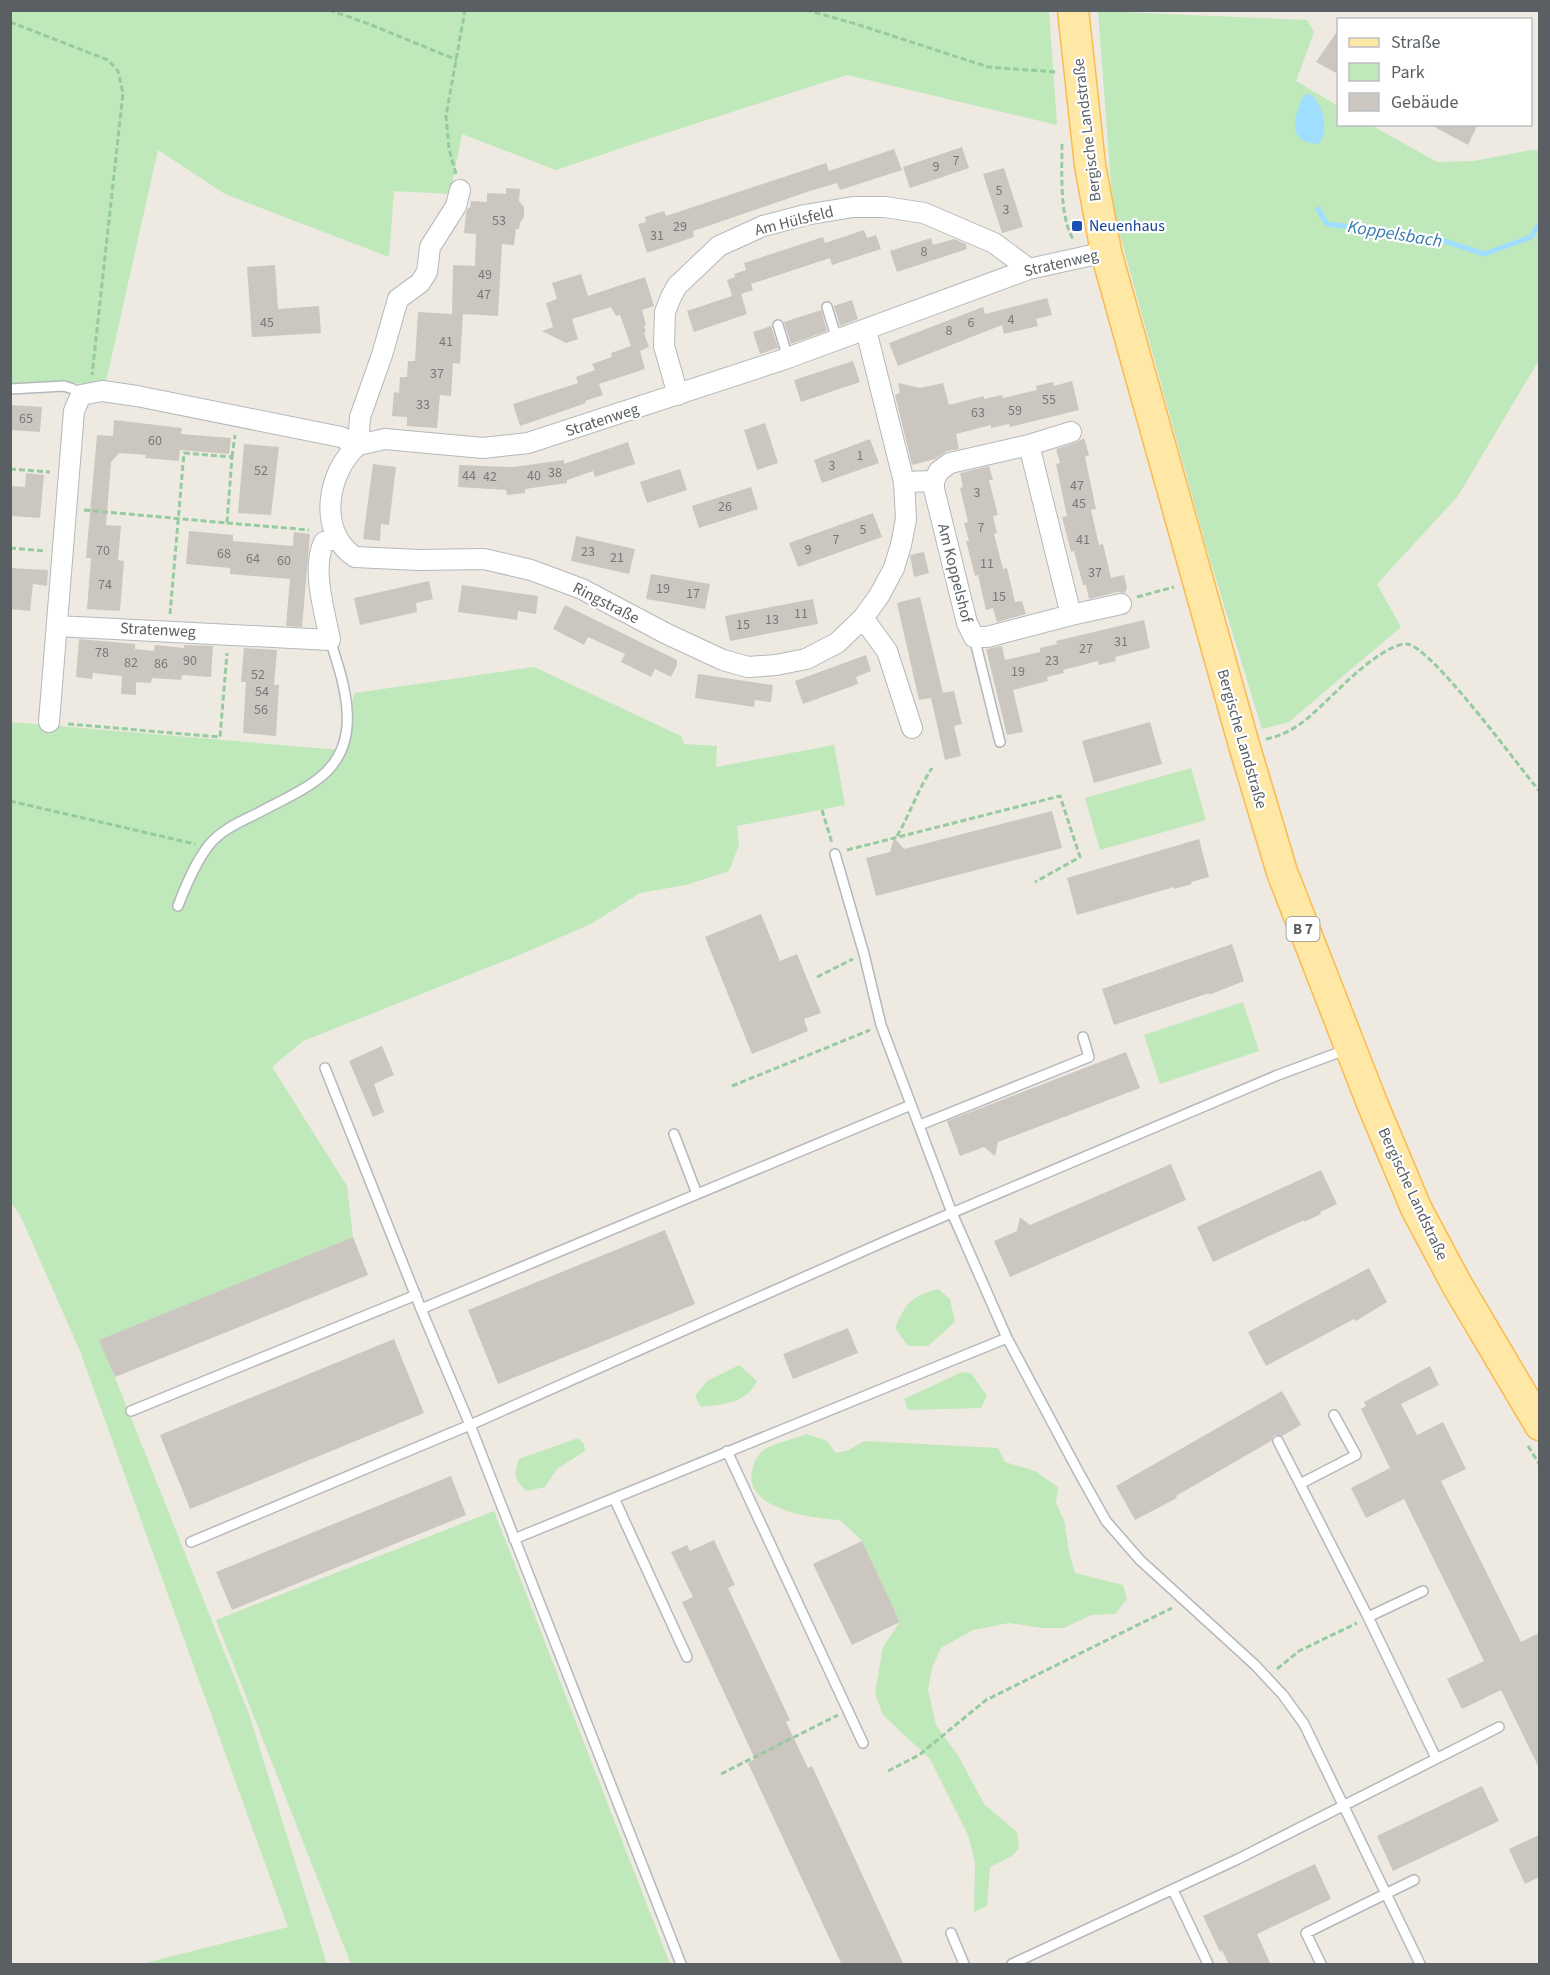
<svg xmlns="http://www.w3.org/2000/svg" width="1550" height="1975" font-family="'Source Sans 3',sans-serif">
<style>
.green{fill:#bfe8bb}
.water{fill:#a0deff}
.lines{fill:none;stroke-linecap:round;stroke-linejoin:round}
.stream{stroke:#a0deff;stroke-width:5}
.building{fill:#cbc7c0}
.lane-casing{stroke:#b4b8bd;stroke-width:12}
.street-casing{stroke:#b4b8bd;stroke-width:22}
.primary-casing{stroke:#fbba4d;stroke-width:33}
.path{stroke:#95cb9f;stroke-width:3;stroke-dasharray:6 3;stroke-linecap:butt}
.lane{stroke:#fff;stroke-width:9}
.street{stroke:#fff;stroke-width:20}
.primary{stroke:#ffe8a5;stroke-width:30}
.transit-dot{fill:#1a4fb4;stroke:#fff;stroke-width:2}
.labels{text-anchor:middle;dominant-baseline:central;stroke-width:4.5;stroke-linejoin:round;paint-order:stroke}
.number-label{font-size:14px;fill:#76797a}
.shield{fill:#fff;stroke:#8c8f92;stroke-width:1.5}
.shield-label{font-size:15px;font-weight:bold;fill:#5a5f63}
.street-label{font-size:16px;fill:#5a5f63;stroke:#fff}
.transit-label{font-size:16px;fill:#164399;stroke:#fff;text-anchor:start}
.water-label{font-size:18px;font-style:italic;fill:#347bae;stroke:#fff}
</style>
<rect width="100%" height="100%" fill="#eeeae1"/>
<path class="green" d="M 11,11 L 1049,11 L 1057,125 L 847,75 L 660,135 L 556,170 L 462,134 L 450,194 L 394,191 L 389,257 L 225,194 L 158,150 L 105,386 L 52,381 L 11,384 Z
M 1098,11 L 1307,20 L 1314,32 L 1296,81 L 1338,106 L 1338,124 L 1371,125 L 1437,162 L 1474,161 L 1531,150 L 1539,151 L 1539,360 L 1458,496 L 1377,584 L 1401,627 L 1289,722 L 1262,729 L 1208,553 L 1116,221 L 1111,185 Z
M 534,667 L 681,736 L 684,744 L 717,746 L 716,767 L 834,745 L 845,805 L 737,826 L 739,845 L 729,871 L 686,885 L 640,893 L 591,924 L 517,956 L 303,1041 L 272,1067 L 347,1186 L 353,1237 L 100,1340 L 249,1714 L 327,1964 L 141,1964 L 288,1927 L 80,1351 L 20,1215 L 11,1203 L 11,722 L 340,750 L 319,777 L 272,804 L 303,793 L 330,771 L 347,741 L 350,709 L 355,693 Z
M 1191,768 L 1206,820 L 1100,850 L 1085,798 Z
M 1243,1002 L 1259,1051 L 1160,1084 L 1144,1035 Z
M 938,1289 L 950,1299 L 955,1322 L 928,1346 L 908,1346 L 895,1328 C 906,1303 910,1297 938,1289 Z
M 739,1365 L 757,1381 C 746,1404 723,1404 701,1407 L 695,1396 L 707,1381 Z
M 962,1372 L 971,1373 L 987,1396 L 981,1408 L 908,1410 L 904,1399 Z
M 807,1434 L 827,1441 L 836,1453 L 849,1450 L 864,1441 L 998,1448 L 1005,1462 L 1035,1471 L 1058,1487 L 1056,1503 L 1064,1520 L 1069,1552 L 1075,1573 L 1123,1585 L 1127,1599 L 1115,1614 L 1091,1615 L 1064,1628 L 1043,1628 L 1009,1623 L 973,1630 L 941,1648 L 932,1668 L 928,1690 L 936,1725 L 959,1757 L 984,1804 L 1017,1832 L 1019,1848 L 1012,1856 L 990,1867 L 987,1906 L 974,1912 L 975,1862 L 968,1835 L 930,1759 L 883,1715 L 875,1693 L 883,1647 L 900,1622 L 862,1541 L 840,1520 C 814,1519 744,1510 752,1471 C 754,1461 758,1453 767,1448 C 778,1442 794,1439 807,1434 Z
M 578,1438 L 584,1444 L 585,1451 L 557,1469 L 545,1487 L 526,1491 C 515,1480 513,1474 519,1459 Z
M 494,1511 L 670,1964 L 351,1964 L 216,1620 Z"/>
<path class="water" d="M 1305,94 L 1312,95 C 1324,108 1329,128 1319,144 C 1313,143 1306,143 1301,139 C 1289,129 1298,105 1305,94 Z"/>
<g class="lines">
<path class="stream" d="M 1318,209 L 1327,224 L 1435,238 L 1484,254 L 1531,237 L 1540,222"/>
</g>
<path class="building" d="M 1338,30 L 1338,74 L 1316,62 Z
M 1429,124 L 1478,124 L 1468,145 Z
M 962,147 L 969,168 L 910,188 L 903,167 Z
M 894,149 L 902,170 L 840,190 L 837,183 L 810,191 L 693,231 L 694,237 L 647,253 L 638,224 L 646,222 L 645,217 L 664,211 L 666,216 L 826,163 L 829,171 Z
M 1004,168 L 1023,227 L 1002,233 L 983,174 Z
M 506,188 L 520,189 L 519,201 L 524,207 L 524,217 L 520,223 L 519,229 L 516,229 L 514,245 L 502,244 L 498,316 L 463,314 L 460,364 L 453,363 L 451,396 L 440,395 L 437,428 L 407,426 L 407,417 L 392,416 L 394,392 L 399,393 L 400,377 L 407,377 L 408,361 L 415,361 L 418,312 L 452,314 L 453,265 L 475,266 L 476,234 L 464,233 L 466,213 L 468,208 L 470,208 L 471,201 L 487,202 L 487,193 L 506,194 Z
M 864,230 L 867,238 L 876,235 L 881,249 L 832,265 L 830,258 L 751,284 L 753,290 L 741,294 L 747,314 L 694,332 L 687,311 L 732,296 L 727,280 L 735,277 L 734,274 L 746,270 L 744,263 L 823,237 L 825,243 Z
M 931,238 L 933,245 L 954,239 L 966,244 L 967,249 L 897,272 L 890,251 Z
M 275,265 L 278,309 L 319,306 L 321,333 L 252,337 L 247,267 Z
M 581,274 L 588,296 L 645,277 L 654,306 L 642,310 L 646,325 L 644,326 L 646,332 L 644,333 L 649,347 L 640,351 L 645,369 L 599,384 L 603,395 L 585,401 L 586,403 L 520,426 L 513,404 L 578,383 L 576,377 L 595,370 L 592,364 L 612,357 L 611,353 L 631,346 L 620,315 L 616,316 L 611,307 L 572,319 L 578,339 L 566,343 L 542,331 L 553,327 L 546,303 L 557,299 L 552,283 Z
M 1047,298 L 1052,315 L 1036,319 L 1038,326 L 1004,334 L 1002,325 L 898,366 L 889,343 L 983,307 L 985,314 Z
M 852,300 L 858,319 L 840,326 L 834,306 Z
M 821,310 L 827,331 L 791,344 L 784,322 Z
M 771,326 L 778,348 L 760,354 L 753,332 Z
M 853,361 L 860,382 L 801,402 L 794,380 Z
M 1072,381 L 1079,410 L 1010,427 L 1009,424 L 991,428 L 991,425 L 956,434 L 959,449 L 947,451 L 935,459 L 912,465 L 895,395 L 900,393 L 898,383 L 920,388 L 943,383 L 949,405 L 984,396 L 984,399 L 1002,395 L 1003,398 L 1037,390 L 1036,386 L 1053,382 L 1054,386 Z
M 10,405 L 42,407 L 40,432 L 10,430 Z
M 114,420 L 182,428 L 181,434 L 231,438 L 229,454 L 180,450 L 179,461 L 145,458 L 146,455 L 119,453 L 111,462 L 106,525 L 121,526 L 118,560 L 124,561 L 120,611 L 87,609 L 91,558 L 86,558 L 97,435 L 113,436 Z
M 765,423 L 778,463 L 757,470 L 744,430 Z
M 1084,438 L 1089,455 L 1085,457 L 1096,509 L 1091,510 L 1099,545 L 1103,544 L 1111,578 L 1124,575 L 1127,588 L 1125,593 L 1118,592 L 1089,599 L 1086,585 L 1083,585 L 1074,551 L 1071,552 L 1062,517 L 1067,516 L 1056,464 L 1060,463 L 1056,449 L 1075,443 Z
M 870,439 L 879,463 L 822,483 L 814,460 Z
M 628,442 L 635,464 L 595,477 L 593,471 L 567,480 L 567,483 L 525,489 L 525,493 L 507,495 L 506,490 L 458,487 L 459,465 L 513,467 L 564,460 L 564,464 Z
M 244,444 L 279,447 L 271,515 L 238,513 Z
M 373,464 L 396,467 L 389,525 L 381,524 L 380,541 L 363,539 Z
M 989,466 L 993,480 L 989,480 L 998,515 L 993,516 L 997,533 L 994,534 L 1003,569 L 1007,568 L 1015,602 L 1022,601 L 1026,614 L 997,622 L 993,608 L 986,610 L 978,575 L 975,576 L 966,541 L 969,541 L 964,523 L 968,522 L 960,488 L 963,487 L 960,473 Z
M 680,469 L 687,490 L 647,503 L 640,482 Z
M 26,473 L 44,475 L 40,518 L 10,516 L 10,486 L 25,487 Z
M 751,487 L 758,509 L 699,528 L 692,506 Z
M 873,513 L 882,537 L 798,567 L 789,543 Z
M 189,531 L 233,535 L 233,541 L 293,546 L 294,532 L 310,534 L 302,627 L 286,626 L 290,579 L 230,574 L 230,568 L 186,564 Z
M 576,536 L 635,549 L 629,574 L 571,561 Z
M 924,552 L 929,573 L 914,577 L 910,555 Z
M 10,568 L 48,570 L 47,586 L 33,584 L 30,611 L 10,609 Z
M 651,574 L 710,584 L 705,609 L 646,599 Z
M 429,581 L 433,599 L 416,603 L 417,612 L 360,625 L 354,598 Z
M 462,585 L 538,596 L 536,614 L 518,611 L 517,620 L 458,612 Z
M 920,597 L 943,693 L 954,691 L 962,724 L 954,726 L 961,756 L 945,760 L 931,698 L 919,700 L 897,603 Z
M 813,599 L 818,624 L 730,641 L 725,616 Z
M 565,605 L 677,660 L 677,665 L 671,677 L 655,669 L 651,677 L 621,662 L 625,654 L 588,637 L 584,645 L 553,629 Z
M 1144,620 L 1150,648 L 1115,657 L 1116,661 L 1099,665 L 1098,661 L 1063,670 L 1064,673 L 1047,677 L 1048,681 L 1013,690 L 1023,732 L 1007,735 L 986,649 L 1002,646 L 1005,660 L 1040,652 L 1040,648 L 1057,644 L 1056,641 Z
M 79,639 L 135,644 L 135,649 L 154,651 L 155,645 L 184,648 L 184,645 L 213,646 L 211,677 L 182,675 L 181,680 L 152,678 L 151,683 L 136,682 L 136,695 L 121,694 L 122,676 L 93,673 L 92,679 L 76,677 Z
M 244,648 L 277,650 L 274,685 L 279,685 L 276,736 L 243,733 L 246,682 L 241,682 Z
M 866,655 L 871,671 L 856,677 L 858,684 L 803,704 L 795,681 Z
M 698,674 L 773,685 L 771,702 L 755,700 L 754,707 L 695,698 Z
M 1150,722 L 1162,764 L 1094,783 L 1082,741 Z
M 1052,811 L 1062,848 L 876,896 L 866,858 L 890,852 L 894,838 L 904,849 Z
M 1199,839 L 1209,877 L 1191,882 L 1192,884 L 1174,889 L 1174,887 L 1077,915 L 1067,878 Z
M 761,914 L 780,961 L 797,954 L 821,1013 L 804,1019 L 808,1031 L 752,1054 L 705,937 Z
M 1232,944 L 1244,981 L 1209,995 L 1209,993 L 1114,1025 L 1102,989 Z
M 382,1046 L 394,1075 L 374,1084 L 384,1112 L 373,1117 L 349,1061 Z
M 1126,1052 L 1140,1088 L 998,1142 L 995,1156 L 984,1147 L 960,1156 L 947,1121 Z
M 1171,1164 L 1186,1200 L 1010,1277 L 994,1241 L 1017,1231 L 1020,1217 L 1030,1225 Z
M 1321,1170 L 1337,1204 L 1320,1212 L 1321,1214 L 1304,1222 L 1304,1220 L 1213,1262 L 1197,1227 Z
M 665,1230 L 695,1304 L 498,1384 L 468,1310 Z
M 353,1237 L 368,1275 L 115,1377 L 99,1340 Z
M 1369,1268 L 1387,1302 L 1356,1321 L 1354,1319 L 1266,1366 L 1248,1332 Z
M 848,1328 L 858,1353 L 793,1379 L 783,1354 Z
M 394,1339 L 424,1413 L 190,1509 L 160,1435 Z
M 1430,1366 L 1439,1385 L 1401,1404 L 1417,1435 L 1443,1422 L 1466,1469 L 1441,1481 L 1521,1642 L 1539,1633 L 1539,1768 L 1501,1690 L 1462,1709 L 1447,1679 L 1484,1661 L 1404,1499 L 1366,1518 L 1351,1488 L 1390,1468 L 1361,1409 L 1366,1406 L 1364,1402 Z
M 1282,1391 L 1301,1425 L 1282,1436 L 1274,1435 L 1271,1441 L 1176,1496 L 1177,1498 L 1135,1520 L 1116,1486 Z
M 451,1476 L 466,1515 L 232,1610 L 216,1572 Z
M 714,1540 L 735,1585 L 728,1588 L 790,1720 L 786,1722 L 808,1768 L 812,1766 L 904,1965 L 842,1965 L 748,1763 L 755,1759 L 682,1602 L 693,1597 L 671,1552 L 687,1545 L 690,1551 Z
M 862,1541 L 900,1622 L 852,1645 L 813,1564 Z
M 1482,1786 L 1499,1821 L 1393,1871 L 1377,1836 Z
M 1539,1835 L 1539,1877 L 1525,1884 L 1509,1849 Z
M 1315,1864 L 1331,1899 L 1257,1934 L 1271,1965 L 1229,1965 L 1222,1950 L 1220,1952 L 1203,1916 Z"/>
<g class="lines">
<g class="lane-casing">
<path id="lane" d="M 827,307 L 837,340
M 778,325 L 788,358
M 10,389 L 64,386 L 73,389 L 81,395
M 974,637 L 1000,742
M 835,854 L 864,954 L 881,1025 L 952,1213 L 1007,1338 L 1078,1471 L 1106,1521 L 1140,1560 L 1255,1665 L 1283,1695 L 1304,1724 L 1420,1964
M 178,906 C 186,885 195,863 209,845 C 222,829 242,821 258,813 C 278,802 300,793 318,779 C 365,744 345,686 330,640
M 325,1068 L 421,1309 L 470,1425 L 681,1964
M 920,1125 L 1089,1057 L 1083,1037
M 674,1134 L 697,1194
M 421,1309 L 911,1105
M 131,1411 L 416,1295
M 1278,1441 L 1368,1617 L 1436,1758
M 727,1451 L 863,1743
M 1300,1484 L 1356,1455 L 1334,1415
M 614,1498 L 687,1657
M 514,1539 L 1007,1338
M 191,1542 L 470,1425 L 895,1237 L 1278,1075 L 1348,1049
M 1368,1617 L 1423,1591
M 1173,1890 L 1208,1964
M 951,1933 L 964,1964
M 1012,1964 L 1238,1859 L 1499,1727
M 1321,1964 L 1306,1933 L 1414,1880"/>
</g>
<g class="street-casing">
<path id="street" d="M 460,190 L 456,206 L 430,247 L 427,272 L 420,283 L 398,299 L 382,355 L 360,417 L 358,445 C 327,472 317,532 355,557 L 419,560 L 484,559 L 531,570 L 582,589 L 667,634 L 723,660 L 748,667 L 776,665 L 806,659 L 837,643 L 863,618 L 879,596 L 894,568 L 901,545 L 906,519 L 904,482 L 866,330
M 678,395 L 664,346 L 665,312 L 671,297 L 677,286 L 719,246 L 763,226 L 805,215 L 853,207 L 885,207 L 924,213 L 994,243 L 1029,269
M 1029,445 L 1071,432
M 904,482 L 934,481 L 939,471 L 950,463 L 1029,445 L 1071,615 L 987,637 L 974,637 L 967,623 L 934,489 L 934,481
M 1071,615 L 1121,604
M 863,618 L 887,651 L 912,728
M 57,626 L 330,640 C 325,612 311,569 324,542 L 337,538
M 49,722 L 74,411 L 81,395 L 102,391 L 137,396 L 341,437 L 358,445 L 385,439 L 483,448 L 528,443 L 782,360 L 1029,269 L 1106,252"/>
</g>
<g class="primary-casing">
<path id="primary" d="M 1073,10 L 1090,165 L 1106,252 L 1244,745 L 1282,872 L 1372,1103 L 1416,1208 L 1457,1285 L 1540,1425"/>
</g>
<path class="path" d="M 329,10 L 369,24 L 457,60
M 806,10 L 856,24 L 988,67 L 1056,72
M 10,22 L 108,60 L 118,71 L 123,93 L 92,375
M 1062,144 C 1062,172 1059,217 1074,241
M 456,174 L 449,149 L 446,116 L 465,10
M 232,457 L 235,435
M 10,469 L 50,472
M 84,510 L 227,523 L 232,457 L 184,453 L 170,614
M 227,523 L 309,530
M 10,548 L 46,551
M 1137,597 L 1174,587
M 68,724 L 220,737 L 227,653
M 1266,739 C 1298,733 1316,710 1339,689 C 1352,676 1388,643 1407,644 C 1431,646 1520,768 1540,792
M 10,801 L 195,844
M 822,810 L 832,843
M 897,836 C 910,814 918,789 932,768
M 847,850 L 1060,796 L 1080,857 L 1035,882
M 817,977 L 853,959
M 732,1086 L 870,1030
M 1528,1446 L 1540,1465
M 1277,1669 L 1299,1651 L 1357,1623
M 888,1771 L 919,1755 L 986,1700 L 1172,1608
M 721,1774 L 838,1715"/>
<use href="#lane" class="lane"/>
<use href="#street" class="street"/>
<use href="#primary" class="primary"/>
</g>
<rect class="transit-dot" x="1071" y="220" width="12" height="12" rx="3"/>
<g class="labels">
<g class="number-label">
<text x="956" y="161">7</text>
<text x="936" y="167">9</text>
<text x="999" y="191">5</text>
<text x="1006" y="210">3</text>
<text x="499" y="221">53</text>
<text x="680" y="227">29</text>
<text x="657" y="236">31</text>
<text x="924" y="252">8</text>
<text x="485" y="275">49</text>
<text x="484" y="295">47</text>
<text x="1011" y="320">4</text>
<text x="267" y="323">45</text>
<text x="971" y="323">6</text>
<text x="949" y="331">8</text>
<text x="446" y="342">41</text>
<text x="437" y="374">37</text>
<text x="1049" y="400">55</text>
<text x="423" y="405">33</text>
<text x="1015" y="411">59</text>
<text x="978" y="413">63</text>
<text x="26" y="419">65</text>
<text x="155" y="441">60</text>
<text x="860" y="456">1</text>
<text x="832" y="466">3</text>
<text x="261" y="471">52</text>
<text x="555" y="473">38</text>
<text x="469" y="476">44</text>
<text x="534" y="476">40</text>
<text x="490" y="477">42</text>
<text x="1077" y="486">47</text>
<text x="977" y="493">3</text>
<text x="1079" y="504">45</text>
<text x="725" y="507">26</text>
<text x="981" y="528">7</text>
<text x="863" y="530">5</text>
<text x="836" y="540">7</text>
<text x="1083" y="540">41</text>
<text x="808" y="550">9</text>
<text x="103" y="551">70</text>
<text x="588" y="552">23</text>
<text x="224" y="554">68</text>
<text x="617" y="558">21</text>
<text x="253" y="559">64</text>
<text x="284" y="561">60</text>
<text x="987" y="564">11</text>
<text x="1095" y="573">37</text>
<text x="105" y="585">74</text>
<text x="663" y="589">19</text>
<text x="693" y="594">17</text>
<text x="999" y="597">15</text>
<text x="801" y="614">11</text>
<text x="772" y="620">13</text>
<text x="743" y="625">15</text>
<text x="1121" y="642">31</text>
<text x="1086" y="649">27</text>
<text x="102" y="653">78</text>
<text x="190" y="661">90</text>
<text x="1052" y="661">23</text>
<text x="131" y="663">82</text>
<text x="161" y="664">86</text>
<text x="1018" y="672">19</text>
<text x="258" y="675">52</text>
<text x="262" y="692">54</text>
<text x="261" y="710">56</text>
</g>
<rect class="shield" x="1286.5" y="917" width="33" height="24" rx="4.5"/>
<g class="shield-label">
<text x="1303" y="929">B 7</text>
</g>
<g class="street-label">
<text transform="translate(1087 130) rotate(-97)">Bergische Landstraße</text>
<text transform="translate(794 221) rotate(-14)">Am Hülsfeld</text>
<text transform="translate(1061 263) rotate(-13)">Stratenweg</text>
<text transform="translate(602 420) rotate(-18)">Stratenweg</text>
<text transform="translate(955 573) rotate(76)">Am Koppelshof</text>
<text transform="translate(606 603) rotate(27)">Ringstraße</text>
<text transform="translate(158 630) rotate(3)">Stratenweg</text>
<text transform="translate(1242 739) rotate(74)">Bergische Landstraße</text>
<text transform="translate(1413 1194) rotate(65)">Bergische Landstraße</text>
</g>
<g class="transit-label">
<text x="1089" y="226">Neuenhaus</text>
</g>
<g class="water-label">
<text transform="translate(1395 234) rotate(9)">Koppelsbach</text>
</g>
</g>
<rect width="1550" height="1975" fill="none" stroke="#5a5f63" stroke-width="24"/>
<rect x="1337" y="18" width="195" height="108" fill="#ffffff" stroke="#bdbfc1" stroke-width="1.5"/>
<rect x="1349" y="38" width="30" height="9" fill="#ffe8a5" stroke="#bdbfc1" stroke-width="1.5"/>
<text x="1391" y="48" font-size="18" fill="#5a5f63">Straße</text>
<rect x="1349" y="63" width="30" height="18" fill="#bfe8bb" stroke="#bdbfc1" stroke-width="1.5"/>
<text x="1391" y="78" font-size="18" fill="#5a5f63">Park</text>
<rect x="1349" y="93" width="30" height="18" fill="#cbc7c0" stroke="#bdbfc1" stroke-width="1.5"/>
<text x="1391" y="108" font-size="18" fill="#5a5f63">Gebäude</text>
</svg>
